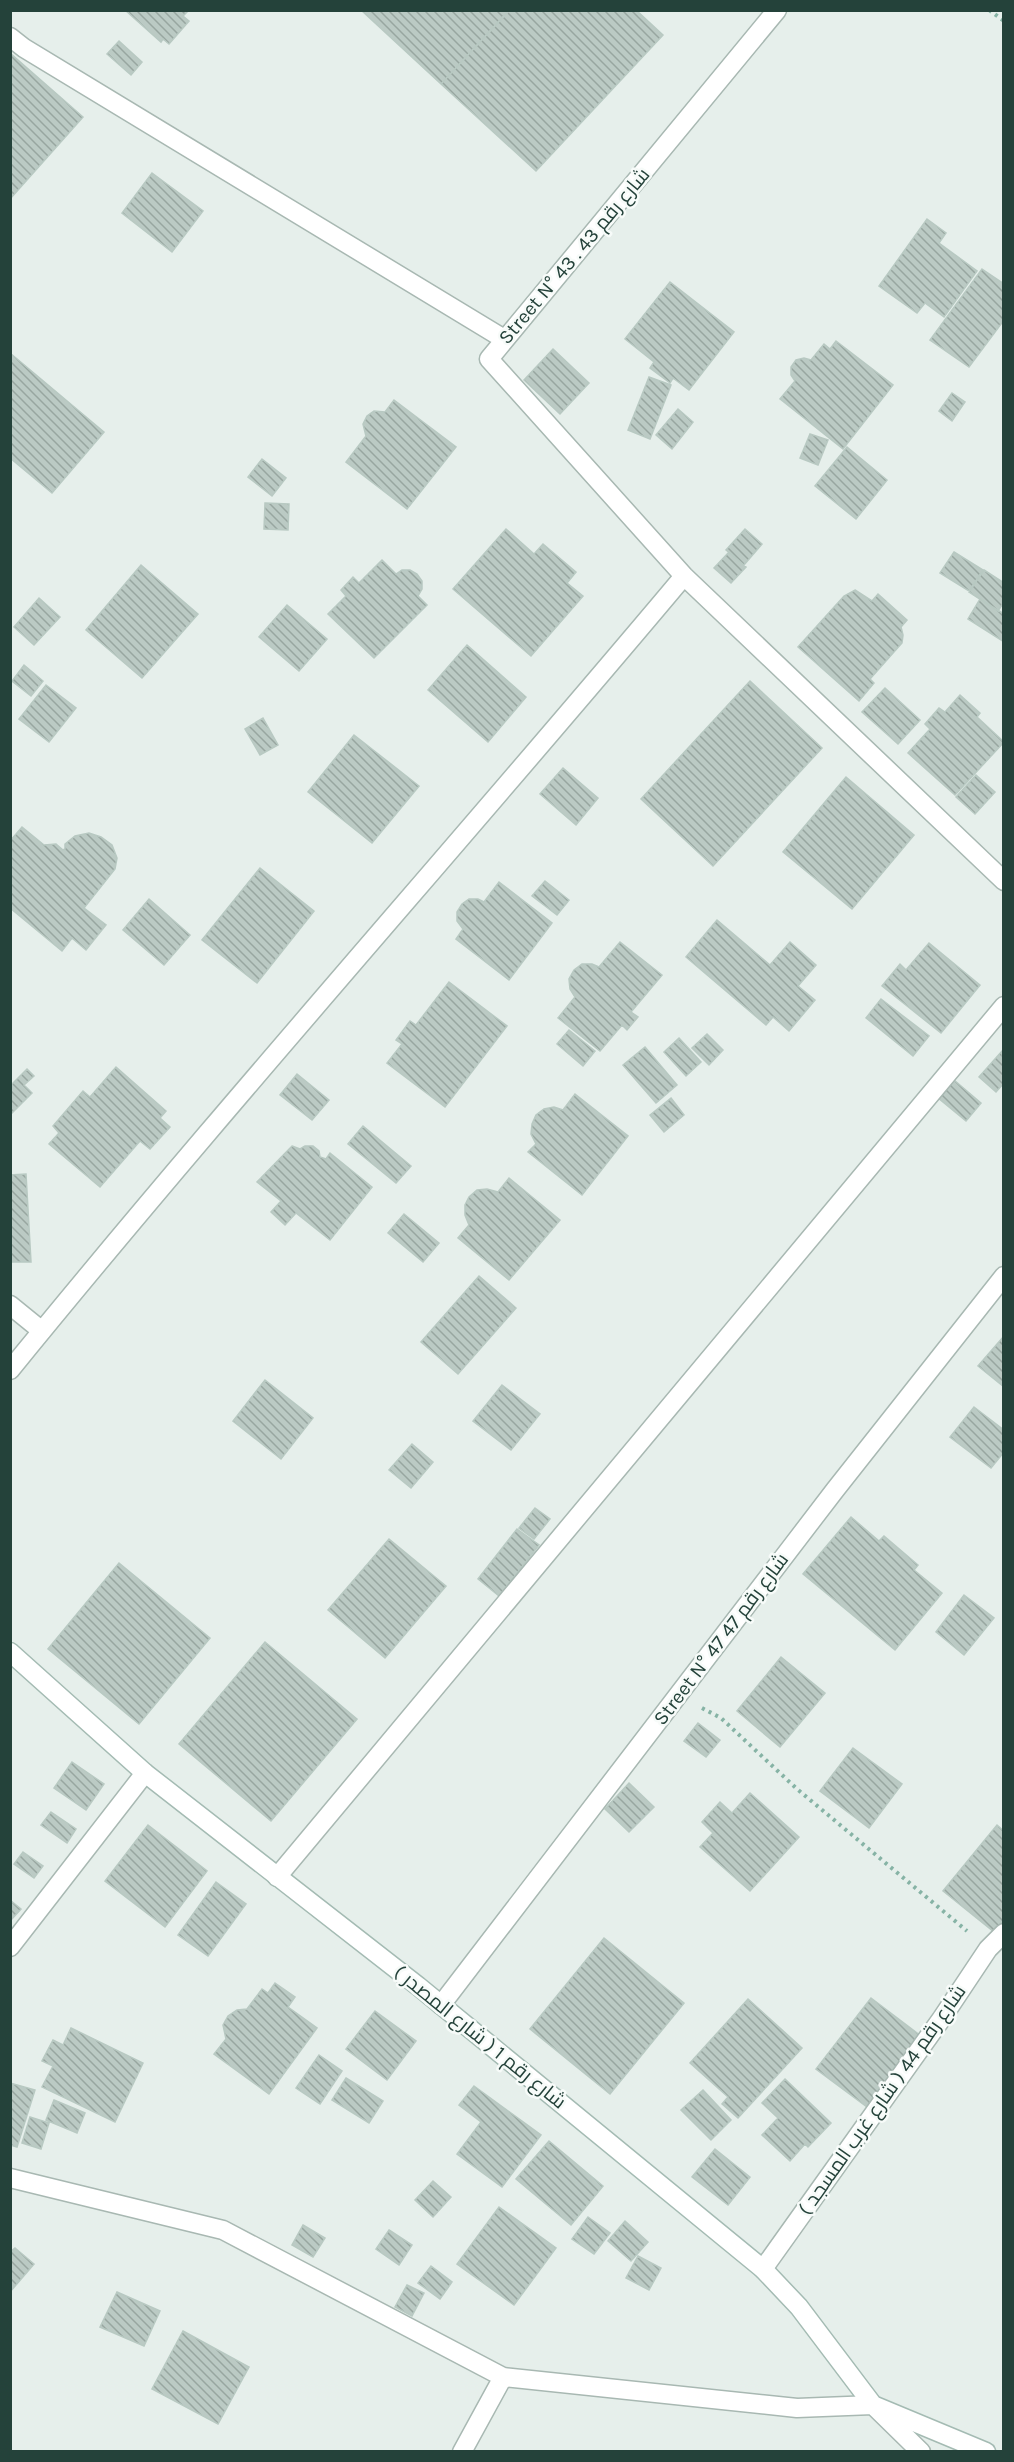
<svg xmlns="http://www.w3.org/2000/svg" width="1014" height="2462" font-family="Karla,Cairo,sans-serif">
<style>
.building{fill:url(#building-back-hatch);stroke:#b8c9c2;stroke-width:1.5}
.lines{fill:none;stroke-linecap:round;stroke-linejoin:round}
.street-casing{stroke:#a8b8b2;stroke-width:21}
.secondary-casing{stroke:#a4bbb3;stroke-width:21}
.path{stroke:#86b3a5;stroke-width:4;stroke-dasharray:3 4.5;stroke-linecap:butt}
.street{stroke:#fff;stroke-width:18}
.secondary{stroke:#fff;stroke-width:18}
.labels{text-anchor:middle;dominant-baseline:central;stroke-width:5;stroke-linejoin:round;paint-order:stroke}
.street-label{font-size:20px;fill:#24423a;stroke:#f7fbf9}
</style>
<defs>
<pattern id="building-back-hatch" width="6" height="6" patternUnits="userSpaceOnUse" patternTransform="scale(1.5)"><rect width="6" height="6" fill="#bbcac4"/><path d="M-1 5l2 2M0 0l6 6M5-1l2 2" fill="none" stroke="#98a6a0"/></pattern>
</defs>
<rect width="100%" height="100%" fill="#e6efeb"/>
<path class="building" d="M 125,10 L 189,10 L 183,16 L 189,21 L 169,44 L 163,39 L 161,42 Z
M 361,10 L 509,10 L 441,84 Z
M 510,10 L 636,10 L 663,35 L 536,171 L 441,84 Z
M 119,41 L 142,62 L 131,75 L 107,54 Z
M 10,53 L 83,117 L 10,199 Z
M 152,173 L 203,211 L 172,252 L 122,213 Z
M 927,219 L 946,233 L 939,243 L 977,271 L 944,317 L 925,303 L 917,313 L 879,286 Z
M 982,269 L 1004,284 L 1004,320 L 969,367 L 930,340 Z
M 670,282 L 734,332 L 689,390 L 673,378 L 670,383 L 650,368 L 654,362 L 625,339 Z
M 836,341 L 893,385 L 843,449 L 780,399 L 795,381 L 791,375 L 791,367 L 796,360 L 804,358 L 811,360 L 824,344 L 830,349 Z
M 553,349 L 589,383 L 560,414 L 524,380 Z
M 10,353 L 104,432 L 52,493 L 10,458 Z
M 649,377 L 671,385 L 650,439 L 628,430 Z
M 952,393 L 965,402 L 952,421 L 939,411 Z
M 394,400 L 456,447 L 407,509 L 346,462 L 366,436 L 363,424 L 367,416 L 374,411 L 385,412 Z
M 678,409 L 693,422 L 672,449 L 656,435 Z
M 810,434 L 828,440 L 818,465 L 800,458 Z
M 847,447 L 887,480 L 856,519 L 815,486 Z
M 262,459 L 286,478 L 272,496 L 248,477 Z
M 265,503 L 289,504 L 288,530 L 264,529 Z
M 506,529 L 534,554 L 543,544 L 576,572 L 567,583 L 583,596 L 531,656 L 453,589 Z
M 745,529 L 762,544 L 744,565 L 726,550 Z
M 729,552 L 746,567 L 731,583 L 714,568 Z
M 954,552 L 983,570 L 969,591 L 940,573 Z
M 382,560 L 396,574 L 402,570 L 410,570 L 417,574 L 422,581 L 422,589 L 418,596 L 427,605 L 374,658 L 328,614 L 346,596 L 341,590 L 353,577 L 359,583 Z
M 141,565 L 198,614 L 142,678 L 86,630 Z
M 984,570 L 1004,583 L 1004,602 L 998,611 L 969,592 Z
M 855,590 L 872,601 L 878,594 L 907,620 L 901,627 L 903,635 L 902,643 L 870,679 L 874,683 L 859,701 L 798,647 L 844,596 Z
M 39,598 L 60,617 L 34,645 L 14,627 Z
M 980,599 L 1004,614 L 1004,642 L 968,619 Z
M 287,605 L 327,639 L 299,671 L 259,637 Z
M 467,645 L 526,697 L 488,742 L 428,690 Z
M 24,665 L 43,681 L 31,696 L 12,681 Z
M 750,681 L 822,748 L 713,866 L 641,799 Z
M 46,685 L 76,708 L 49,742 L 19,719 Z
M 885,688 L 920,720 L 898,744 L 862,712 Z
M 960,695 L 980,713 L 977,717 L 1004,742 L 955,795 L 908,753 L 930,729 L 925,724 L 939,708 L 945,712 Z
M 263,718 L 278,745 L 260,755 L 245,729 Z
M 354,735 L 419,786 L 372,843 L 308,792 Z
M 563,768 L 598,798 L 576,825 L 540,794 Z
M 976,775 L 995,792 L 975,814 L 956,797 Z
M 846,777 L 914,835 L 852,909 L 783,852 Z
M 22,827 L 44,845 L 56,844 L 63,850 L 65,849 L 65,844 L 75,836 L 89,833 L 101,837 L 112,845 L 117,858 L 115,869 L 84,908 L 106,925 L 86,950 L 72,938 L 62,951 L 10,908 L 10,841 Z
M 260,868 L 314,911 L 257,983 L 202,940 Z
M 545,881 L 569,900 L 557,915 L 532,896 Z
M 499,882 L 552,923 L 509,980 L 456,939 L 463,929 L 457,921 L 457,912 L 462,904 L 469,899 L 478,899 L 484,902 Z
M 149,899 L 190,935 L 164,965 L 123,930 Z
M 717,920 L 770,965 L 790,942 L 816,965 L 798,986 L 815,1000 L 789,1031 L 773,1017 L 766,1025 L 686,957 Z
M 620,942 L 662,975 L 631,1012 L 638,1017 L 627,1030 L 622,1025 L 600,1051 L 558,1018 L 575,997 L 570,989 L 569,979 L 574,970 L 582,964 L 592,964 L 599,967 Z
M 929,943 L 980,985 L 941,1033 L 882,986 L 900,964 L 906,970 Z
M 449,982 L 507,1026 L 445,1107 L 387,1063 L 402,1044 L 396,1040 L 410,1021 L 416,1025 Z
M 881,999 L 929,1036 L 913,1056 L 866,1018 Z
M 569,1030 L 595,1051 L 583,1066 L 557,1044 Z
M 707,1034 L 723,1050 L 709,1065 L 692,1048 Z
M 679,1038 L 701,1062 L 686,1076 L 664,1052 Z
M 645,1047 L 677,1085 L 656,1103 L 623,1065 Z
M 1002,1051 L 1004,1083 L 996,1092 L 979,1077 Z
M 116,1067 L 166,1111 L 160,1118 L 170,1127 L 150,1149 L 140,1141 L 100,1187 L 49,1144 L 59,1133 L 53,1126 L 83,1091 L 90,1097 Z
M 27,1069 L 34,1076 L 24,1085 L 32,1093 L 10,1115 L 10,1086 Z
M 297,1074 L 329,1100 L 312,1120 L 280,1095 Z
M 954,1080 L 981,1103 L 966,1121 L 938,1098 Z
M 575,1094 L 628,1136 L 582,1195 L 528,1152 L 536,1144 L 531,1134 L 532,1124 L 536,1115 L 544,1109 L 554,1107 L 563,1110 Z
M 671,1098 L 684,1115 L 664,1132 L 650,1115 Z
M 363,1126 L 411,1166 L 396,1183 L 348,1144 Z
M 292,1146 L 300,1149 L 305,1146 L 313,1146 L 319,1151 L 320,1157 L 326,1159 L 330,1153 L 372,1187 L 330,1240 L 296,1213 L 285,1225 L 271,1212 L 281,1201 L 257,1182 Z
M 26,1174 L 31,1262 L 10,1262 L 10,1175 Z
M 509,1178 L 560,1220 L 509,1280 L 458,1238 L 469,1225 L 465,1215 L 465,1205 L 469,1197 L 477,1190 L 487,1189 L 498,1192 Z
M 404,1214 L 439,1243 L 423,1262 L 388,1233 Z
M 479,1276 L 516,1308 L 458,1374 L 421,1342 Z
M 1004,1336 L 1004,1387 L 978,1366 Z
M 265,1380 L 313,1418 L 281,1459 L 233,1421 Z
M 502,1385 L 540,1414 L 511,1450 L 473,1421 Z
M 974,1407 L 1004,1430 L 1004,1452 L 991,1468 L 950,1437 Z
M 412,1444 L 433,1462 L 411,1488 L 389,1470 Z
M 535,1508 L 550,1519 L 534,1539 L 519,1528 Z
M 851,1517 L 879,1541 L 884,1536 L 918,1565 L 914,1570 L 942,1593 L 895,1650 L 803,1574 Z
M 517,1529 L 539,1545 L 499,1596 L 478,1579 Z
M 389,1539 L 446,1586 L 385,1658 L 328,1610 Z
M 119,1563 L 210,1638 L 139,1724 L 48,1649 Z
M 964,1595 L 994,1618 L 964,1655 L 936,1632 Z
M 265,1642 L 357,1719 L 271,1821 L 179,1744 Z
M 781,1657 L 825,1693 L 780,1747 L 737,1711 Z
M 698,1723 L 720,1740 L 706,1757 L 684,1741 Z
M 853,1748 L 902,1784 L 869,1828 L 820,1791 Z
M 72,1762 L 104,1784 L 86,1810 L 54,1788 Z
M 629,1783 L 654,1807 L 629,1832 L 605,1809 Z
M 750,1793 L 799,1837 L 750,1891 L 700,1847 L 713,1833 L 702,1822 L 720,1802 L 732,1813 Z
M 51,1812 L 76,1829 L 67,1843 L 41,1825 Z
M 148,1825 L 207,1871 L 165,1927 L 105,1881 Z
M 997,1825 L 1004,1831 L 1004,1920 L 994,1932 L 943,1891 Z
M 23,1852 L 43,1866 L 34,1878 L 14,1864 Z
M 216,1882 L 246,1904 L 208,1956 L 178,1935 Z
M 10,1900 L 21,1909 L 10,1921 Z
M 604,1938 L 684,2003 L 610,2094 L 530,2029 Z
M 275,1983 L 295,1997 L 288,2007 L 317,2028 L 269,2094 L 214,2054 L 226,2039 L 223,2025 L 228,2016 L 237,2010 L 247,2009 L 262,1989 L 268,1993 Z
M 871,1998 L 921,2036 L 867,2107 L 816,2069 Z
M 748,1999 L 802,2048 L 738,2118 L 722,2104 L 728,2097 L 690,2063 Z
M 375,2011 L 416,2041 L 387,2080 L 346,2049 Z
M 71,2028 L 143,2063 L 115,2122 L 42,2087 L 53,2066 L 42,2061 L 53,2040 L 63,2045 Z
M 319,2055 L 342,2071 L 320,2104 L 296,2088 Z
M 346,2078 L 383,2101 L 369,2123 L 332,2100 Z
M 785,2079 L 831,2123 L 808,2147 L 805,2144 L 790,2161 L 762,2135 L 778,2118 L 762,2103 Z
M 10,2083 L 35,2090 L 17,2147 L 10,2145 Z
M 474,2086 L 541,2135 L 502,2187 L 457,2154 L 481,2122 L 459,2105 Z
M 703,2090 L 731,2120 L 711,2140 L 681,2110 Z
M 54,2100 L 85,2113 L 77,2133 L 46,2120 Z
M 30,2117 L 49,2123 L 41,2149 L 22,2143 Z
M 549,2141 L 603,2186 L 571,2225 L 516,2179 Z
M 715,2149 L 750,2177 L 728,2205 L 692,2177 Z
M 433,2181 L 451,2197 L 433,2217 L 415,2200 Z
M 499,2207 L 556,2248 L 514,2305 L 457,2264 Z
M 588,2217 L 610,2233 L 594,2254 L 572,2239 Z
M 625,2221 L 648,2242 L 631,2261 L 608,2241 Z
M 303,2225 L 325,2238 L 313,2257 L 292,2245 Z
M 389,2230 L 412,2245 L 399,2265 L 376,2249 Z
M 15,2248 L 34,2264 L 10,2292 L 10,2252 Z
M 638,2256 L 661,2268 L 649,2290 L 626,2278 Z
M 431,2266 L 452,2282 L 440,2299 L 418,2283 Z
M 407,2285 L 424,2293 L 412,2316 L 395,2307 Z
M 117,2292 L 160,2311 L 144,2346 L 100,2327 Z
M 183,2331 L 249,2367 L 218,2424 L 152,2389 Z"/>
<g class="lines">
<g class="street-casing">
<path id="street" d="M 777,10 L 489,359 L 684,576 L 1004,881
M 10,37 L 24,48 L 504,339
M 10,1305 L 42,1331
M 10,1370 C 229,1101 461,842 684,576
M 277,1877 L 1004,1006
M 10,1947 L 145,1773
M 441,2005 L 835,1490 L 1004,1276
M 10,2178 L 223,2230 L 503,2377 L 797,2408 L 873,2405 L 921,2452
M 763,2269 L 942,2018 L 988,1949 L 1004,1933
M 462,2452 L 503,2377"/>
</g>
<g class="secondary-casing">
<path id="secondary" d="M 10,1652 L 145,1773 L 418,1986 L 763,2269 L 799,2307 L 873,2405 L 986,2452"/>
</g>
<path class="path" d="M 989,10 L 1004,21
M 702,1708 L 721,1718 L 797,1789 L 967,1931"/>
<use href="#street" class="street"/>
<use href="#secondary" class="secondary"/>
</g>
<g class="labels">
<g class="street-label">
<text transform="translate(574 256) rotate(-50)">Street N° 43 . شارع رقم 43</text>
<text transform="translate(721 1639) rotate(-53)">Street N° 47 شارع رقم 47</text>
<text transform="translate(480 2037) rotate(39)">شارع رقم 1 ( شارع المصدر )</text>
<text transform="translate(882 2100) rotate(-55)">شارع رقم 44 ( شارع غرب المسجد )</text>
</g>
</g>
<rect width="1014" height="2462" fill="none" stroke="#24423a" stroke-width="24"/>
</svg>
